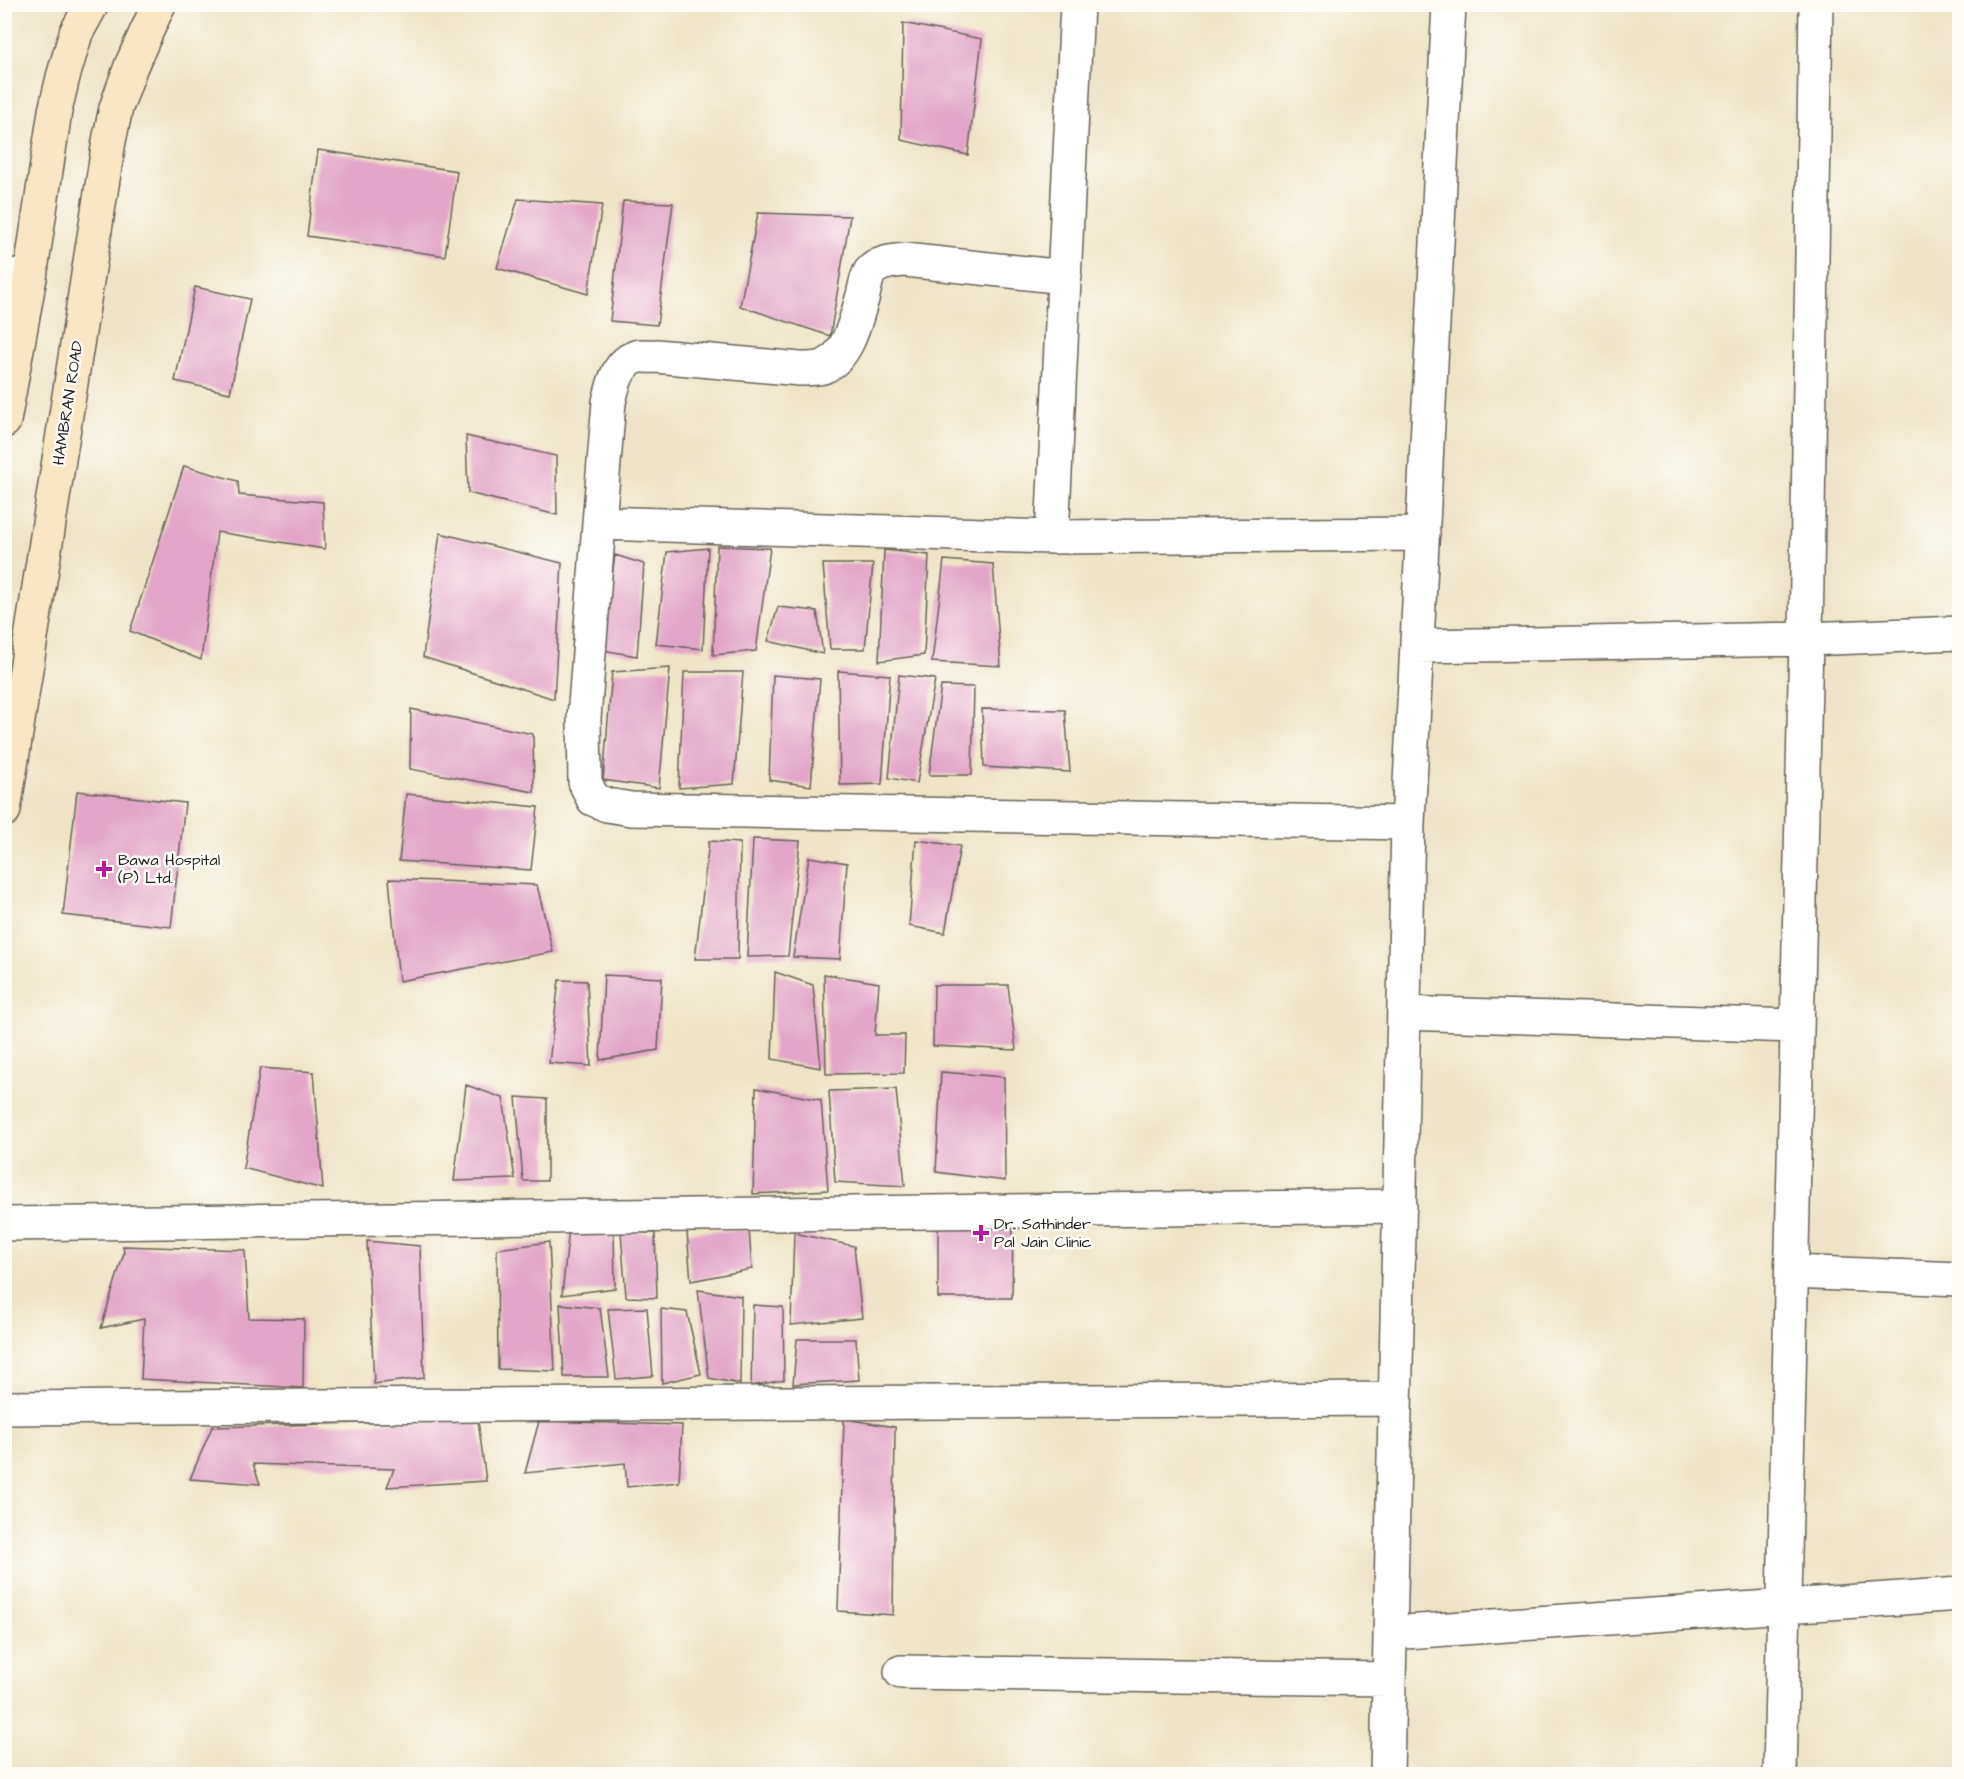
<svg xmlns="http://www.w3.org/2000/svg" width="1964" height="1779" font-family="'Architects Daughter',sans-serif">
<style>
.building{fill:#e3a6c8}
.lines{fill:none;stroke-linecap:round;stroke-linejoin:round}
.minor-casing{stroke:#666258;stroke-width:36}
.secondary-casing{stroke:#666258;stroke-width:36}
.minor{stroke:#fff;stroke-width:33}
.secondary{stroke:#f9e7c3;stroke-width:33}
.poi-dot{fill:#b5179e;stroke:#fdfcf7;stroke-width:2}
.labels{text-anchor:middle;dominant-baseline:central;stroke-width:5;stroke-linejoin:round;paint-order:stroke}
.street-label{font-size:16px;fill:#1c1c1c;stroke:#fdfcf7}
.poi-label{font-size:16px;fill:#1c1c1c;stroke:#fdfcf7;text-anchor:start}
</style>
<rect width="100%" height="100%" fill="#fdfcf7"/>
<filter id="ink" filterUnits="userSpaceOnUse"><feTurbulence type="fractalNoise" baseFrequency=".0167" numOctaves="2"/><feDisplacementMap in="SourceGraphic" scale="12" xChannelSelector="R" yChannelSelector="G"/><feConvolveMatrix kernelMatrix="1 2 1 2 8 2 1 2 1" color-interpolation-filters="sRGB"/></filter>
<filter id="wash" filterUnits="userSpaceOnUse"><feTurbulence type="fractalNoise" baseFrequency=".008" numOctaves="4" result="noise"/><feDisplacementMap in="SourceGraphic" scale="24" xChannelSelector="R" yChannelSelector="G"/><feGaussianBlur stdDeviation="1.35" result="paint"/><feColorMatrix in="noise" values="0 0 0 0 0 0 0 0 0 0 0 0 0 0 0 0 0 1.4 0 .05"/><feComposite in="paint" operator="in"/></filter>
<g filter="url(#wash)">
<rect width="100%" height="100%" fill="#efe4c8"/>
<g id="blocks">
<path class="building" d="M 903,23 L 982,39 L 968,155 L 901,140 Z
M 318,150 L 457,171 L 445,256 L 307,236 Z
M 518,199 L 602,205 L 588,294 L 497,268 Z
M 623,201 L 673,203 L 657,325 L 610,321 Z
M 758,213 L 850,216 L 830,336 L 740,306 Z
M 195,287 L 250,299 L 230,393 L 175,381 Z
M 466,436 L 556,456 L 557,515 L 468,493 Z
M 184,466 L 238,481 L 239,495 L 323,502 L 325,549 L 217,532 L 201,660 L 130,631 Z
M 440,533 L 562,563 L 554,699 L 423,657 Z
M 717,546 L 770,548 L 756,651 L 713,655 Z
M 708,548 L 703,649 L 656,644 L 667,552 Z
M 884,550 L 929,555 L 924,655 L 879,661 Z
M 615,555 L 644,564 L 637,656 L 602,650 Z
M 944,560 L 993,564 L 1001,666 L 932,662 Z
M 823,564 L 873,564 L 865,649 L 830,649 Z
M 778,607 L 817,611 L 823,654 L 768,641 Z
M 670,668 L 659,788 L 603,780 L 612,672 Z
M 838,671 L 890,675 L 882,784 L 840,785 Z
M 684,672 L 743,672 L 734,784 L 679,788 Z
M 773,675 L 820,679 L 811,786 L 769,780 Z
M 899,675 L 935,679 L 917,783 L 889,778 Z
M 941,686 L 974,687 L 972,775 L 929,775 Z
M 411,709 L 533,734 L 534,792 L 410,769 Z
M 982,709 L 1065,710 L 1070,772 L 984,767 Z
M 77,791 L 185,803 L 171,927 L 63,915 Z
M 406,794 L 538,807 L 531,870 L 399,861 Z
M 753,839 L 800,841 L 788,956 L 747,957 Z
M 916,840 L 960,846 L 945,933 L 909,926 Z
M 709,841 L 740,843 L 738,959 L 695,959 Z
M 809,857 L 847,863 L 840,959 L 793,957 Z
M 389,879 L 537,885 L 553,952 L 399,981 Z
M 775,972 L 813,985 L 821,1068 L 772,1059 Z
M 824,974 L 879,983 L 875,1035 L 905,1035 L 904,1073 L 826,1074 Z
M 604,975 L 662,978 L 658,1050 L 600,1060 Z
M 559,980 L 587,981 L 591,1066 L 549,1063 Z
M 934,985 L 1008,985 L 1016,1050 L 933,1046 Z
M 260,1068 L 314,1072 L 323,1189 L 243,1168 Z
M 941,1072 L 1004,1077 L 1005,1181 L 936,1172 Z
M 466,1085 L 503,1098 L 515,1179 L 454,1181 Z
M 756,1088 L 821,1100 L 828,1190 L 753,1194 Z
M 896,1089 L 905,1186 L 835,1182 L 829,1091 Z
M 516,1097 L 547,1099 L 547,1181 L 523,1181 Z
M 938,1219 L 1013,1219 L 1012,1298 L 938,1298 Z
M 569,1228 L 614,1229 L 615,1288 L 562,1295 Z
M 749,1230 L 752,1269 L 691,1281 L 687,1232 Z
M 621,1232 L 655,1233 L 657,1298 L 626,1297 Z
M 794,1233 L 854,1246 L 862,1318 L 791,1325 Z
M 367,1241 L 420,1246 L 424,1378 L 374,1384 Z
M 549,1242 L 555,1371 L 498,1369 L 497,1249 Z
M 123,1246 L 245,1250 L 249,1318 L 304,1319 L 303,1388 L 141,1379 L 144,1319 L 101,1328 L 124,1253 Z
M 698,1290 L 741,1296 L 740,1384 L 709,1378 Z
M 560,1304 L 600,1308 L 609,1377 L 564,1377 Z
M 753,1305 L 783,1307 L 784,1380 L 751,1386 Z
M 647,1308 L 653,1376 L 616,1379 L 608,1309 Z
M 661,1309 L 687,1312 L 701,1374 L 662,1383 Z
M 797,1339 L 856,1339 L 859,1380 L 793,1384 Z
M 844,1419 L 895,1427 L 893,1615 L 838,1611 Z
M 478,1420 L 486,1481 L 387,1487 L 394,1469 L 253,1464 L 260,1484 L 190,1479 L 212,1427 Z
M 539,1421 L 682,1425 L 679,1482 L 627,1487 L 625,1463 L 525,1473 Z"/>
</g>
</g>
<g filter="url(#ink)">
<use href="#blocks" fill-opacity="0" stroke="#666258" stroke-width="1.5"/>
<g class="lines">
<g class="minor-casing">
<path id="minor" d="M 1077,4 L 1052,537 L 599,523 L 584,718 L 585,782 L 593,799 L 607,805 L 631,809 L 1408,823
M 4,275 L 30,277
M 599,523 L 609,402 C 613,386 617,363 636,357 C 641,355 650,357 656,356 L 800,369 C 807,369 816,369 823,367 C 848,357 855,322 862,299 C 865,290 865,280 870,272 C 878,262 894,261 905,260 L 1065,277
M 1052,537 L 1423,534
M 1418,646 L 1806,639 L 1960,633
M 1404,1013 L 1797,1026
M 4,1224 L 1400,1206
M 1792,1272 L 1960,1279
M 4,1408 L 1395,1399
M 1390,1633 L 1960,1594
M 901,1672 L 1389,1679
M 1387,1774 L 1408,823 L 1449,4
M 1780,1774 L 1806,639 L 1816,4"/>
</g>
<g class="secondary-casing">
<path id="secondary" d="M 4,421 L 30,277 L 55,111 L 63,77 L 76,33 L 92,4
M 4,810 L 109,141 L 116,108 L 131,66 L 159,4"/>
</g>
<use href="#minor" class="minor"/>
<use href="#secondary" class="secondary"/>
</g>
</g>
<g class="poi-dot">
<path d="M101 860h6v6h6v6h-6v6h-6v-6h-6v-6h6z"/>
<path d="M978 1224h6v6h6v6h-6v6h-6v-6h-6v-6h6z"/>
</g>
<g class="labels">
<g class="street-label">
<text transform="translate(68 403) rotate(-81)">HAMBRAN ROAD</text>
</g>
<g class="poi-label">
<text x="118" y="860">Bawa Hospital<tspan x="118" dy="18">(P) Ltd.</tspan></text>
<text x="994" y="1224">Dr. Sathinder<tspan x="994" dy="18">Pal Jain Clinic</tspan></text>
</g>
</g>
<rect width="1964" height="1779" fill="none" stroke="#fdfcf7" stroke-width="24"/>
</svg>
